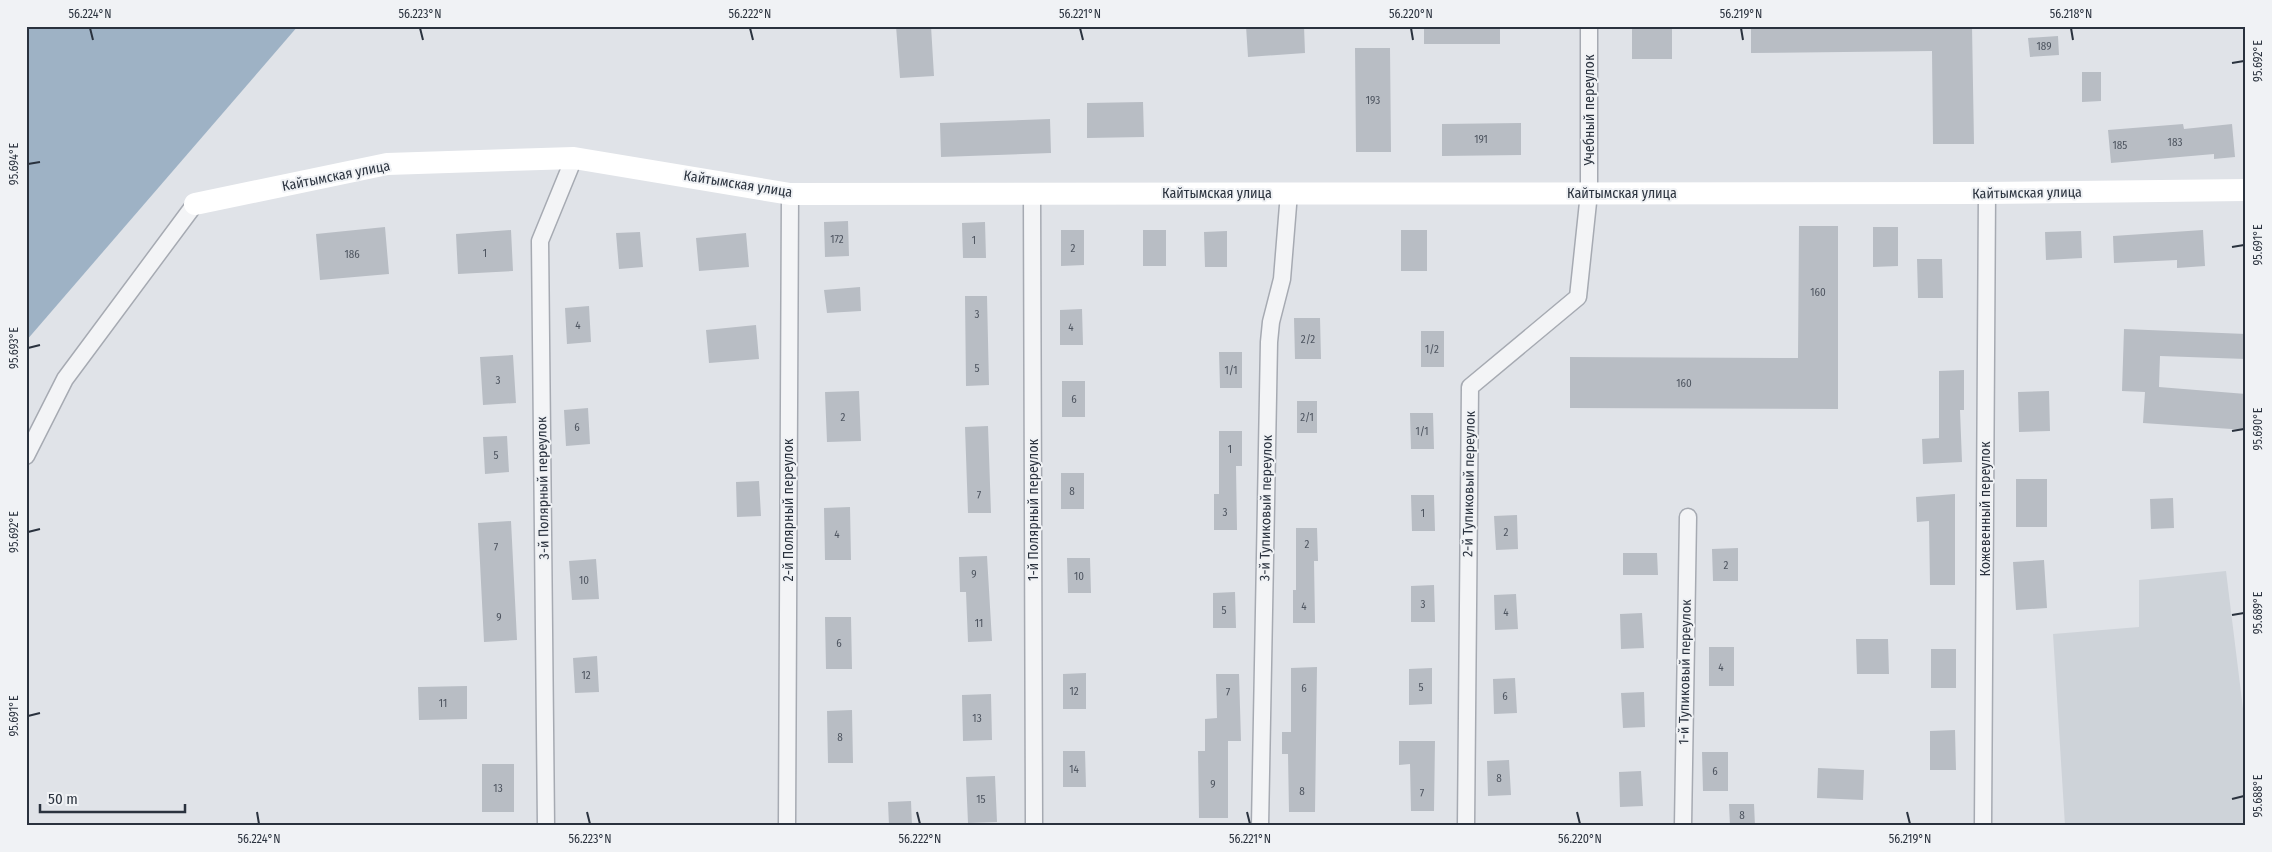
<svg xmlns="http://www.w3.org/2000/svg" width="2272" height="852" font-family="'Fira Sans Condensed',sans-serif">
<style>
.built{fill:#ced3d9}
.water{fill:#9eb2c5}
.building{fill:#b8bdc4}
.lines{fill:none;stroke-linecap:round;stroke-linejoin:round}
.street-casing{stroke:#a6aab2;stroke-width:19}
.street{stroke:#f3f4f6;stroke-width:16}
.secondary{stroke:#fff;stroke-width:22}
.ticks{fill:none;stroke:#2a323e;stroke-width:2}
.labels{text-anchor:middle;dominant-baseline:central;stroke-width:4;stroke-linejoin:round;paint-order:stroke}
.number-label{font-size:11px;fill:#4e5560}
.street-label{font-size:14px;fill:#2a323e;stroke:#f0f2f5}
.neatline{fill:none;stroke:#2a323e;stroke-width:2}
.ticks-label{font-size:12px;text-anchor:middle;fill:#2a323e}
</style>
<rect width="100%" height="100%" fill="#e0e3e8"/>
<path class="built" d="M 2226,571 L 2246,733 L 2246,826 L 2065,826 L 2053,634 L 2139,627 L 2139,580 Z"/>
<path class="water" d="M 26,26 L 298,26 L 26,341 Z"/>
<path class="building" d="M 896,26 L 931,26 L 934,76 L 900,78 Z
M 1246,26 L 1304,26 L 1305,53 L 1248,57 Z
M 1424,26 L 1500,26 L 1500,44 L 1424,44 Z
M 1632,26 L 1672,26 L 1672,59 L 1632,59 Z
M 1751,26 L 1972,26 L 1974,144 L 1933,144 L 1932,51 L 1751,53 Z
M 2058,36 L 2059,55 L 2030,57 L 2028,38 Z
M 1355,48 L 1390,48 L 1391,152 L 1356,152 Z
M 2082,72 L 2101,72 L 2101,101 L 2082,102 Z
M 1143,102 L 1144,137 L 1087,138 L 1087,103 Z
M 1050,119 L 1051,153 L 941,157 L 940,123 Z
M 1521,123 L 1521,155 L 1442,156 L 1442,124 Z
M 2183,124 L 2184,129 L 2232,124 L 2235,157 L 2214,159 L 2214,154 L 2111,163 L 2108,130 Z
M 848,221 L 849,256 L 825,257 L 824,222 Z
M 985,222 L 986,258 L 963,258 L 962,223 Z
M 1799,226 L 1838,226 L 1838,409 L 1570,408 L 1570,357 L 1798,358 Z
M 385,227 L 389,274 L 320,280 L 316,234 Z
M 1873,227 L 1898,227 L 1898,266 L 1873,267 Z
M 511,230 L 513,271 L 458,274 L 456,234 Z
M 1061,230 L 1084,230 L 1084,265 L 1061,266 Z
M 1143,230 L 1166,230 L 1166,266 L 1143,266 Z
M 1401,230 L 1427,230 L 1427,271 L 1401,271 Z
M 2203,230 L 2205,266 L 2177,268 L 2177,260 L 2114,263 L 2113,236 Z
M 1227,231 L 1227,267 L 1205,267 L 1204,232 Z
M 2081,231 L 2082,258 L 2046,260 L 2045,232 Z
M 640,232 L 643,267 L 619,269 L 616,233 Z
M 746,233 L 749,267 L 699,271 L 696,238 Z
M 1917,259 L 1942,259 L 1943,298 L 1918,298 Z
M 860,287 L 861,311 L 827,313 L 824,290 Z
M 965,296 L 987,296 L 989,385 L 966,386 Z
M 589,306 L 591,342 L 567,344 L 565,308 Z
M 1082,309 L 1083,345 L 1060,345 L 1060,310 Z
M 1294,318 L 1320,318 L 1321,359 L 1295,359 Z
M 756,325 L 759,359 L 709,363 L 706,330 Z
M 2124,329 L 2246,334 L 2246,359 L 2160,356 L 2159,387 L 2246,394 L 2246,430 L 2143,423 L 2145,392 L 2122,391 Z
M 1421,331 L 1444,331 L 1444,367 L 1421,367 Z
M 1219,352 L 1242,352 L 1242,388 L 1220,388 Z
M 513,355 L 516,403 L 483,405 L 480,357 Z
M 1964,370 L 1964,410 L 1960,410 L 1962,462 L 1923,464 L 1922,439 L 1939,438 L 1939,371 Z
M 1062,381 L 1085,381 L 1085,417 L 1062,417 Z
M 859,391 L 861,441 L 827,442 L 825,392 Z
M 2049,391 L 2050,431 L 2019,432 L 2018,392 Z
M 1297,401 L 1317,401 L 1317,433 L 1297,433 Z
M 588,408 L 590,444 L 566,446 L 564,410 Z
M 1410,413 L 1433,413 L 1434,449 L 1411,449 Z
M 988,426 L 991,513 L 968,513 L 965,427 Z
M 1219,431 L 1242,431 L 1242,466 L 1236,466 L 1237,530 L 1214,530 L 1214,494 L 1219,494 Z
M 507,436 L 509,472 L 485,474 L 483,437 Z
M 1061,473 L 1084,473 L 1084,509 L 1061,509 Z
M 2016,479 L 2047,479 L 2047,527 L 2016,527 Z
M 759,481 L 761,516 L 737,517 L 736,482 Z
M 1955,494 L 1955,585 L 1930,585 L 1929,521 L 1917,522 L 1916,497 Z
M 1411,495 L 1434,495 L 1435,531 L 1412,531 Z
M 2173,498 L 2174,528 L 2151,529 L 2150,499 Z
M 850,507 L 851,560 L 825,560 L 824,508 Z
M 1517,515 L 1518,549 L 1496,550 L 1494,516 Z
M 511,521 L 517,640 L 484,642 L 478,523 Z
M 1296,528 L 1317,528 L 1318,561 L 1314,561 L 1315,623 L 1293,623 L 1293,590 L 1296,590 Z
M 1738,548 L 1738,581 L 1713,581 L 1712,549 Z
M 1623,553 L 1657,553 L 1658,575 L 1623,575 Z
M 987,556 L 992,641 L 968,642 L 966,592 L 960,592 L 959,557 Z
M 1067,558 L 1090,558 L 1091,593 L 1068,593 Z
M 596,559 L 599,599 L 572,600 L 569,561 Z
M 2044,560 L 2047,608 L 2016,610 L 2013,562 Z
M 1434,585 L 1435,622 L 1411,622 L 1411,586 Z
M 1235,592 L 1236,628 L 1213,628 L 1213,593 Z
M 1516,594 L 1518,629 L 1495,630 L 1494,595 Z
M 1642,613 L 1644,648 L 1621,649 L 1620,614 Z
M 825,617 L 851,617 L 852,669 L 826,669 Z
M 1856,639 L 1888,639 L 1889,674 L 1857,674 Z
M 1709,647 L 1734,647 L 1734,686 L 1709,686 Z
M 1931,649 L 1956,649 L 1956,688 L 1931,688 Z
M 597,656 L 599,692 L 575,693 L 573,658 Z
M 1317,667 L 1315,812 L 1289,812 L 1288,754 L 1282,754 L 1282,732 L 1291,732 L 1291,668 Z
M 1432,668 L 1432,704 L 1409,705 L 1409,669 Z
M 1086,673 L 1086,709 L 1063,709 L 1063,674 Z
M 1216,674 L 1239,674 L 1241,741 L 1228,741 L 1228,818 L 1199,818 L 1198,751 L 1205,751 L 1205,719 L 1217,718 Z
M 1515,678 L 1517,713 L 1494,714 L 1493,679 Z
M 467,686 L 467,719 L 419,720 L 418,687 Z
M 1644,692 L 1645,727 L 1623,728 L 1621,693 Z
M 991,694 L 992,740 L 963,741 L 962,695 Z
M 852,710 L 853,763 L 828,763 L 827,711 Z
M 1955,730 L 1956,770 L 1930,770 L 1930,731 Z
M 1399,741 L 1435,741 L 1434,811 L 1411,811 L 1410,764 L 1399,765 Z
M 1063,751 L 1085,751 L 1086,787 L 1063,787 Z
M 1702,752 L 1728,752 L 1728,791 L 1703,791 Z
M 1509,760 L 1511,795 L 1488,796 L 1487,761 Z
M 482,764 L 514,764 L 514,812 L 482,812 Z
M 1818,768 L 1864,770 L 1863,800 L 1817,798 Z
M 1641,771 L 1643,806 L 1620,807 L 1619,772 Z
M 995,776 L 997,822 L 968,823 L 966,777 Z
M 911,801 L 912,826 L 889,826 L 888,802 Z
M 1729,804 L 1754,804 L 1755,826 L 1730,826 Z"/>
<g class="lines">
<g class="street-casing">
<path id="street" d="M 1032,194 L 1034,826
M 26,456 L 65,379 L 195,204
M 546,826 L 540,241 L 574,158
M 787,826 L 790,194
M 1260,826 L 1269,342 L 1271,322 L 1282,279 L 1289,193
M 1466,826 L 1470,387 L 1578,297 L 1589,193 L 1589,26
M 1683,826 L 1688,517
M 1983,826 L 1987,193"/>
</g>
<use href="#street" class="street"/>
<path class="secondary" d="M 195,204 L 387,164 L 574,158 L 790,194 L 1987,193 L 2246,190"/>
</g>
<path class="ticks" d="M 90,28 L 93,40M 420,28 L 423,40M 750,28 L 753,40M 1080,28 L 1083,40M 1411,28 L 1413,40M 1741,28 L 1743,40M 2071,28 L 2073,40M 2232,63 L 2244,61M 28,164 L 40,162M 2232,247 L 2244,245M 28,348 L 40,345M 2232,431 L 2244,429M 28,532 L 40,529M 2232,615 L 2244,613M 28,716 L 40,713M 2232,799 L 2244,796M 257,812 L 259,824M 587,812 L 590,824M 917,812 L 920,824M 1247,812 L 1250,824M 1577,812 L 1580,824M 1907,812 L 1910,824"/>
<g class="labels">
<g class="number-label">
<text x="2044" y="46">189</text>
<text x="1373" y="100">193</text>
<text x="1481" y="139">191</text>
<text x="2175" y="142">183</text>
<text x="2120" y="145">185</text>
<text x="837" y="239">172</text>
<text x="974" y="240">1</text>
<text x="1073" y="248">2</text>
<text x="485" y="253">1</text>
<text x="352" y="254">186</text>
<text x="1818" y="292">160</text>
<text x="977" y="314">3</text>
<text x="578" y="325">4</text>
<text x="1071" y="327">4</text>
<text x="1308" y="339">2/2</text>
<text x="1432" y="349">1/2</text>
<text x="977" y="368">5</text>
<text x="1231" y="370">1/1</text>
<text x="498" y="380">3</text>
<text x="1684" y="383">160</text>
<text x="1074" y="399">6</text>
<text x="843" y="417">2</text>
<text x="1307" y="417">2/1</text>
<text x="577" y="427">6</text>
<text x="1422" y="431">1/1</text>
<text x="1230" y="449">1</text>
<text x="496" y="455">5</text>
<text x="1072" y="491">8</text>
<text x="979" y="495">7</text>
<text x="1225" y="512">3</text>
<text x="1423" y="513">1</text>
<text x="1506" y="532">2</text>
<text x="837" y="534">4</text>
<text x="1307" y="544">2</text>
<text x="496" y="547">7</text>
<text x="1726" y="565">2</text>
<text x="974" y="574">9</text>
<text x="1079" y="576">10</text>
<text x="584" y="580">10</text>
<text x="1423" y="604">3</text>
<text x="1304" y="606">4</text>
<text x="1224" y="610">5</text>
<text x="1506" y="612">4</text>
<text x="499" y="617">9</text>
<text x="979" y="623">11</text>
<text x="839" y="643">6</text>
<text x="1721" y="667">4</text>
<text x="586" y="675">12</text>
<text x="1421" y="687">5</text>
<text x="1304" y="688">6</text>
<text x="1074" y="691">12</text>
<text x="1228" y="692">7</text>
<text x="1505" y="696">6</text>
<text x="443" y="703">11</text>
<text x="977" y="718">13</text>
<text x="840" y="737">8</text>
<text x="1074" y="769">14</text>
<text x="1715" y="771">6</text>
<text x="1499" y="778">8</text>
<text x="1213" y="784">9</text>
<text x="498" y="788">13</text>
<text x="1302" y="791">8</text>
<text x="1422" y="793">7</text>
<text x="981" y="799">15</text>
<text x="1742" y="815">8</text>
</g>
<g class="street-label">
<text transform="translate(1589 110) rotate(-90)">Учебный переулок</text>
<text transform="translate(336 176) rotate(-11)">Кайтымская улица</text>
<text transform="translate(738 184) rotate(9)">Кайтымская улица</text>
<text x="1217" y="193">Кайтымская улица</text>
<text x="1622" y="193">Кайтымская улица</text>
<text transform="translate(2027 193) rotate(-1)">Кайтымская улица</text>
<text transform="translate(1469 484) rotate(-89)">2-й Тупиковый переулок</text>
<text transform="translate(543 488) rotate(-91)">3-й Полярный переулок</text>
<text transform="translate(1266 508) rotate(-89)">3-й Тупиковый переулок</text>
<text transform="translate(1985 509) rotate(-90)">Кожевенный переулок</text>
<text transform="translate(788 510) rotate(-90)">2-й Полярный переулок</text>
<text transform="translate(1033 510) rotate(-90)">1-й Полярный переулок</text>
<text transform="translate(1685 672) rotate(-89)">1-й Тупиковый переулок</text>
</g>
</g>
<rect width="2272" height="852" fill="none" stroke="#f0f2f5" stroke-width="55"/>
<path d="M40 804v8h145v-8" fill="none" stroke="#2a323e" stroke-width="2.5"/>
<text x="48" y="804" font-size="15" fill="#2a323e" stroke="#f0f2f5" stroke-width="4" paint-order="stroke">50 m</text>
<rect x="28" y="28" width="2216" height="796" class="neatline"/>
<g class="ticks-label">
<text x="90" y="18">56.224°N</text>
<text x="420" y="18">56.223°N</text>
<text x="750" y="18">56.222°N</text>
<text x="1080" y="18">56.221°N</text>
<text x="1411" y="18">56.220°N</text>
<text x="1741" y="18">56.219°N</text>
<text x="2071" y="18">56.218°N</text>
<text transform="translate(2258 61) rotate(-90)" y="4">95.692°E</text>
<text transform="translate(14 164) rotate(-90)" y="4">95.694°E</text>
<text transform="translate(2258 245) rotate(-90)" y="4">95.691°E</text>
<text transform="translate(14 348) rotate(-90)" y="4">95.693°E</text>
<text transform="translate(2258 429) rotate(-90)" y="4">95.690°E</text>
<text transform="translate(14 532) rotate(-90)" y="4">95.692°E</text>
<text transform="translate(2258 613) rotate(-90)" y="4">95.689°E</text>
<text transform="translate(14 716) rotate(-90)" y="4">95.691°E</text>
<text transform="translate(2258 796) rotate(-90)" y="4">95.688°E</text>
<text x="259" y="843">56.224°N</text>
<text x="590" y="843">56.223°N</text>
<text x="920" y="843">56.222°N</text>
<text x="1250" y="843">56.221°N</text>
<text x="1580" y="843">56.220°N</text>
<text x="1910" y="843">56.219°N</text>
</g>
</svg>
